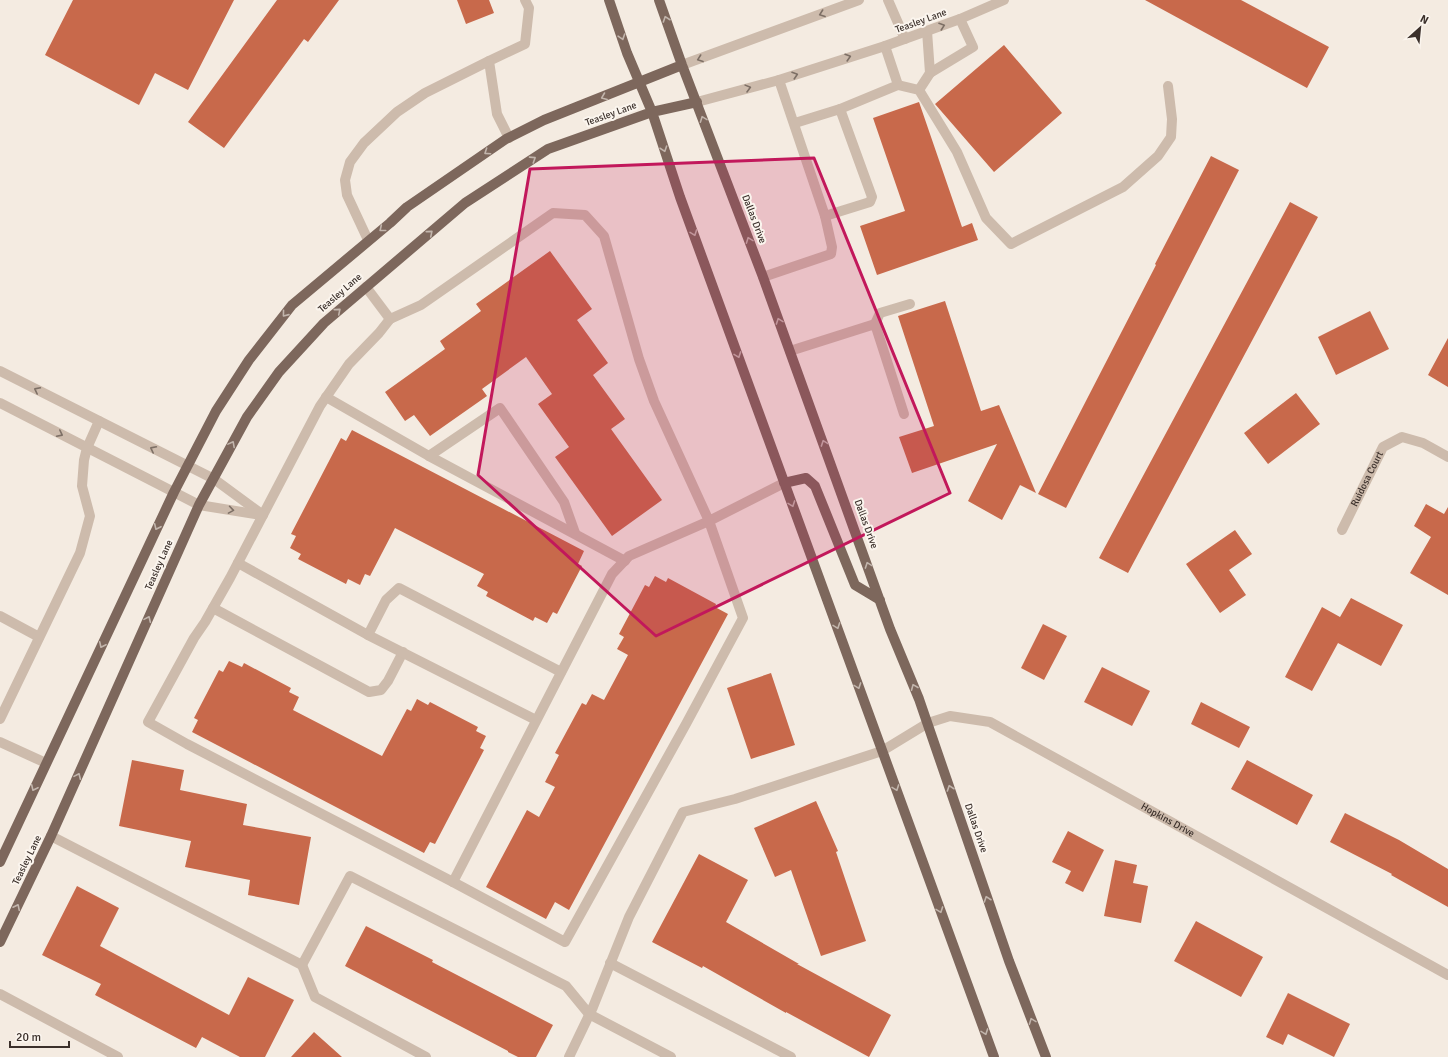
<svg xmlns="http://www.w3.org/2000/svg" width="1448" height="1057" font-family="Signika,sans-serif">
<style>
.building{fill:#c8694b}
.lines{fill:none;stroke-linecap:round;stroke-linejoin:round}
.minor{stroke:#cdbbac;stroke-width:10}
.major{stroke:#7d675c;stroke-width:10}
.oneway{stroke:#7d6f65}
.oneway2{stroke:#c2b5ac}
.marked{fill:#c2185b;fill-opacity:0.2;stroke:#c2185b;stroke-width:3;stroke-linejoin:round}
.labels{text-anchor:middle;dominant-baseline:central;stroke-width:4;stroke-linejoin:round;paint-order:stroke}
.street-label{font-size:10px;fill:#3b302b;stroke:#fbf5ee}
</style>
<rect width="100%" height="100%" fill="#f4ebe1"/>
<path class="building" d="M 73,0 L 234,0 L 188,90 L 155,73 L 139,105 L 45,55 Z
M 277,0 L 339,0 L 308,42 L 304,39 L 224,148 L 188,122 Z
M 457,0 L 489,0 L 494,13 L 466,24 Z
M 1145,0 L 1241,0 L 1329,47 L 1307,88 Z
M 1004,45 L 1062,113 L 994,172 L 935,104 Z
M 919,102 L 962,227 L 972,223 L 978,240 L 877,275 L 860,226 L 905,211 L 873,118 Z
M 1211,156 L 1239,170 L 1066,508 L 1038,494 L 1156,265 L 1155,264 Z
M 1290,202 L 1318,217 L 1128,573 L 1099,558 Z
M 550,251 L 592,309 L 577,320 L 608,363 L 593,375 L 625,419 L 611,429 L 662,500 L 612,536 L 555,457 L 569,447 L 538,404 L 552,394 L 526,357 L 482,389 L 487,396 L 430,436 L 414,415 L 405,421 L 385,392 L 445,349 L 440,341 L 481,311 L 476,304 Z
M 945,301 L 981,411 L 999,405 L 1036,493 L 1020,485 L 1002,520 L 968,501 L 997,444 L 912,473 L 899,437 L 934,426 L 898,316 Z
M 1370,311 L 1389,349 L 1336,375 L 1318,337 Z
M 1448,338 L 1448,387 L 1428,375 Z
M 1296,393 L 1320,424 L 1268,464 L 1244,433 Z
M 352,430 L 584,551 L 578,564 L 582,566 L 557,614 L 553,612 L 547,623 L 535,617 L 533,621 L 486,596 L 488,592 L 477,586 L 484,574 L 395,528 L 370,576 L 365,574 L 360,585 L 348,579 L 346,584 L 298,559 L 301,554 L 290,548 L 296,536 L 291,534 L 341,438 L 346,441 Z
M 1426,504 L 1444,514 L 1448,507 L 1448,595 L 1410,573 L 1431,537 L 1414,526 Z
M 1235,530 L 1252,554 L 1229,570 L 1246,595 L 1220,613 L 1186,564 Z
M 655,576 L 666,582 L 668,578 L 716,604 L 715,607 L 728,614 L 569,910 L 555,902 L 546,919 L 486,887 L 527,810 L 539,817 L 555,787 L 545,782 L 559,755 L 555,753 L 582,703 L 586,705 L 592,694 L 604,700 L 628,655 L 617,649 L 624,637 L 619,634 L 645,585 L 649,587 Z
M 1351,598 L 1403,625 L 1381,666 L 1338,643 L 1312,691 L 1285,677 L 1322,607 L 1340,617 Z
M 1043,624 L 1067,636 L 1044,680 L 1021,668 Z
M 229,661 L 242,667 L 244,663 L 291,688 L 289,692 L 299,697 L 293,710 L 382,756 L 407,709 L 411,711 L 417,699 L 428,705 L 430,702 L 478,727 L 476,731 L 486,736 L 480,748 L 484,750 L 435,844 L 430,842 L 424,853 L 192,732 L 198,720 L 194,718 L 219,670 L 223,672 Z
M 1102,667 L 1150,691 L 1132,726 L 1084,702 Z
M 771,673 L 795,745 L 751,759 L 727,688 Z
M 1201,702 L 1250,727 L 1239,748 L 1191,724 Z
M 132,760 L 184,770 L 180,790 L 247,804 L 243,825 L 311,837 L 299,905 L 248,895 L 250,880 L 185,867 L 191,841 L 119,826 Z
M 1247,760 L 1313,795 L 1297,825 L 1231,789 Z
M 816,801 L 838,851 L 836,852 L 866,941 L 821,956 L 791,870 L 775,877 L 754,828 Z
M 1345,813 L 1399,840 L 1448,869 L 1448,907 L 1391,875 L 1392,874 L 1330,842 Z
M 1068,831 L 1104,850 L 1083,892 L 1065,883 L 1071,871 L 1052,862 Z
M 699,854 L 748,880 L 726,922 L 799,964 L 797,964 L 891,1015 L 869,1057 L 786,1012 L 786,1013 L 703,966 L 702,968 L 652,942 Z
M 1115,860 L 1137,865 L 1133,883 L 1148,886 L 1141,923 L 1104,916 Z
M 77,886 L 119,908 L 100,946 L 229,1015 L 248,977 L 294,1000 L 265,1057 L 240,1057 L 202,1037 L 196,1048 L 95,995 L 101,984 L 42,955 Z
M 1196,921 L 1263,957 L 1241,997 L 1174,961 Z
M 366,926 L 433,960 L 432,962 L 553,1025 L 536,1057 L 518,1057 L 508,1052 L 508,1051 L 345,966 Z
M 1288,993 L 1350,1024 L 1334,1057 L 1288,1034 L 1283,1045 L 1266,1037 Z
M 314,1032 L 342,1057 L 291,1057 Z"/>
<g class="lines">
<g class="minor">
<path d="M 888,0 L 905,39"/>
<path d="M 682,65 L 859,0"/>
<path d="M 930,73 L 973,47 L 960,19"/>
<path d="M 779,80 L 825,216"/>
<path d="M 898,85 L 919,90 L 957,152 L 986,218 L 1011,244 L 1123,187 L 1158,156 L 1171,137 L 1172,119 L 1168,86"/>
<path d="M 919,90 L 930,73 L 927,31"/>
<path d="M 697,102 L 779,80 L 885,46 L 960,19 L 1004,0"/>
<path d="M 795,123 L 840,109"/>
<path d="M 509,138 L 497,114 L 489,61 L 525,44 L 529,8 L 525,0"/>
<path d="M 368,240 L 347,195 L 345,180 L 350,162 L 364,143 L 397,112 L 425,93 L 489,61"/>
<path d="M 763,277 L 831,254 L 832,247 L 825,216 L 870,202 L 872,197 L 840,109 L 898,85 L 885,46"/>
<path d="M 366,287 L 390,319 L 379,333 L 349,364 L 320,406 L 230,578 L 205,622 L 194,638 L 148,722 L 187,744 L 453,882"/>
<path d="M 390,319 L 421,305 L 553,213 L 585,215 L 604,236 L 639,359 L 654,401 L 709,521 L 784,483"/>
<path d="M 875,324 L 880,313 L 910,304"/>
<path d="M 790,351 L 875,324 L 904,414"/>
<path d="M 0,371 L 214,479 L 263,515"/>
<path d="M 326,397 L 429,456 L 625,561"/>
<path d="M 0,403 L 199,505 L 261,515"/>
<path d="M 429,456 L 500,408 L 564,502 L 575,533"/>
<path d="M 709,521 L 743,618 L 686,724 L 565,942 L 453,882 L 612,574 L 629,556 Z"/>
<path id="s1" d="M 1342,530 L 1383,447 L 1402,437 L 1423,443 L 1448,457"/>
<path d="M 238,563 L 368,635"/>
<path d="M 213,608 L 369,692 L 381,690 L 388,681 L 403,652"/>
<path d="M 0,616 L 39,637"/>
<path d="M 0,719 L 80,553 L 90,516 L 82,486 L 84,460 L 87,448 L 99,421"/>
<path d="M 536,720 L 368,635 L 386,600 L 399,588 L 561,672"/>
<path d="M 0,742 L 46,763"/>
<path d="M 51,836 L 302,965 L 315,997 L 426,1057"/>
<path d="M 610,963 L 791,1057"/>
<path d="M 302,965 L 350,876 L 566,986 L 589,1014 L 671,1057"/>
<path d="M 0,994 L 118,1057"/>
<path id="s2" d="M 569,1057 L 593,1007 L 629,917 L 683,812 L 735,799 L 882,751 L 928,723 L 950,716 L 990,722 L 1448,975"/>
</g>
<path class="major" d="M 609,0 L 627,53 L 652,112 L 680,197 L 994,1057
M 659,0 L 682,65 L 763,277 L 890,629 L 919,699 L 1009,961 L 1046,1057
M 784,483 L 806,478 L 815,486 L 855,585 L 880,600
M 0,862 L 174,492 L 216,411 L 249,360 L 292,305 L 390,223 L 407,207 L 506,139 L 544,120 L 682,65
M 0,942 L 51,836 L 199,505 L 247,417 L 279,372 L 324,323 L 465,203 L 548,149 L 652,112 L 697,102"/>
</g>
<defs><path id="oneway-chevron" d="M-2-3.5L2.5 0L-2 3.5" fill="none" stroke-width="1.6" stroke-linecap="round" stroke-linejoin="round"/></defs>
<g class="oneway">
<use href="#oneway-chevron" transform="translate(822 14) rotate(160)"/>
<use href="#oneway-chevron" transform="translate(942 26) rotate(-19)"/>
<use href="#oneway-chevron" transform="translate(848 57) rotate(-17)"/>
<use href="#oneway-chevron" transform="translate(700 59) rotate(160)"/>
<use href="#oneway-chevron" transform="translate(795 75) rotate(-18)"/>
<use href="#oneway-chevron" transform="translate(748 88) rotate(-15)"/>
<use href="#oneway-chevron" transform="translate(37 390) rotate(-153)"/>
<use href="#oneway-chevron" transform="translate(60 434) rotate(27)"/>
<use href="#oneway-chevron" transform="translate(153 449) rotate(-153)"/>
<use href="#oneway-chevron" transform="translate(231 510) rotate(9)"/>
</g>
<g class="oneway2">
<use href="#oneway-chevron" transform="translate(666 19) rotate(-109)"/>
<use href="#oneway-chevron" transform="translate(622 37) rotate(72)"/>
<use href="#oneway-chevron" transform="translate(604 97) rotate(158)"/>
<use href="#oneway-chevron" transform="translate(703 119) rotate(-111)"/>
<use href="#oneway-chevron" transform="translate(664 149) rotate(71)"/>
<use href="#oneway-chevron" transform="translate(487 152) rotate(146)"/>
<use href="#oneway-chevron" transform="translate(533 159) rotate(-33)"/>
<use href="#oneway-chevron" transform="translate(382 229) rotate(141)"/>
<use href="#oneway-chevron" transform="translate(430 233) rotate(-40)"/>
<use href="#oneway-chevron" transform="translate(694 233) rotate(70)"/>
<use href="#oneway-chevron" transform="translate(749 240) rotate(-111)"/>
<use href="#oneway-chevron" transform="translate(338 311) rotate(-40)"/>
<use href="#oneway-chevron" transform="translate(285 314) rotate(129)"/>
<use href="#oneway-chevron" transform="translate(779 321) rotate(-110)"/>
<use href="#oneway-chevron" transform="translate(738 355) rotate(70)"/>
<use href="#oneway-chevron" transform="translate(824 443) rotate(-110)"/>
<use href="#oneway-chevron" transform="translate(232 444) rotate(-62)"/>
<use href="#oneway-chevron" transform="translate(792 504) rotate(70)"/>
<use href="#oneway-chevron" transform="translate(157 527) rotate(115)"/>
<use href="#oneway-chevron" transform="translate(868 565) rotate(-110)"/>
<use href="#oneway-chevron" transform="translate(148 619) rotate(-66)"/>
<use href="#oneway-chevron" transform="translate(837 626) rotate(70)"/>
<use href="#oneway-chevron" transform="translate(102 645) rotate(115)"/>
<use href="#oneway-chevron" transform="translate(858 686) rotate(70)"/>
<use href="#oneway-chevron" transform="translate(914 687) rotate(-112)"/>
<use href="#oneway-chevron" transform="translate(78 776) rotate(-66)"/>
<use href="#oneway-chevron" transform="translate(34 788) rotate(115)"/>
<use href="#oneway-chevron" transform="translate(896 788) rotate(70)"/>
<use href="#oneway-chevron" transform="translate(950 788) rotate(-109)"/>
<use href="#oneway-chevron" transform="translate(987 899) rotate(-109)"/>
<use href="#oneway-chevron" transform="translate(17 907) rotate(-64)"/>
<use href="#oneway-chevron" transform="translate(940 910) rotate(70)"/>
<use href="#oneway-chevron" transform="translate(1032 1021) rotate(-111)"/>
<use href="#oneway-chevron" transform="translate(985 1032) rotate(70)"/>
</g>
<path class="marked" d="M 814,158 L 950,493 L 656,636 L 478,475 L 530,169 Z"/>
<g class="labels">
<g class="street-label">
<text transform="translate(921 21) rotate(-20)">Teasley Lane</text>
<text transform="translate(611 114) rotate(-20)">Teasley Lane</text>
<text transform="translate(754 219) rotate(69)">Dallas Drive</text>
<text transform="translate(340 293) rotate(-41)">Teasley Lane</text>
<text stroke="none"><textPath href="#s1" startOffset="57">Ruidosa Court</textPath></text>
<text transform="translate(866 524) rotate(70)">Dallas Drive</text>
<text transform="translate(159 565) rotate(-66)">Teasley Lane</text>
<text stroke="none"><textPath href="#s2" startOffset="799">Hopkins Drive</textPath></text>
<text transform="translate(976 828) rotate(71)">Dallas Drive</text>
<text transform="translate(27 860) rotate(-64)">Teasley Lane</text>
</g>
</g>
<g transform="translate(1420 28) rotate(27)" stroke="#fbf5ee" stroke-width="3" paint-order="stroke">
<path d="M0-3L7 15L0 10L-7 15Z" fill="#3b302b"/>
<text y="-6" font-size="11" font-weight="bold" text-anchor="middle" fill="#3b302b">N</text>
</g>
<path d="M10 1041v6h59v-6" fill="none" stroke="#3b302b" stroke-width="2"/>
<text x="16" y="1041" font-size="12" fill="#3b302b" stroke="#fbf5ee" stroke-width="3" paint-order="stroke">20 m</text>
</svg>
